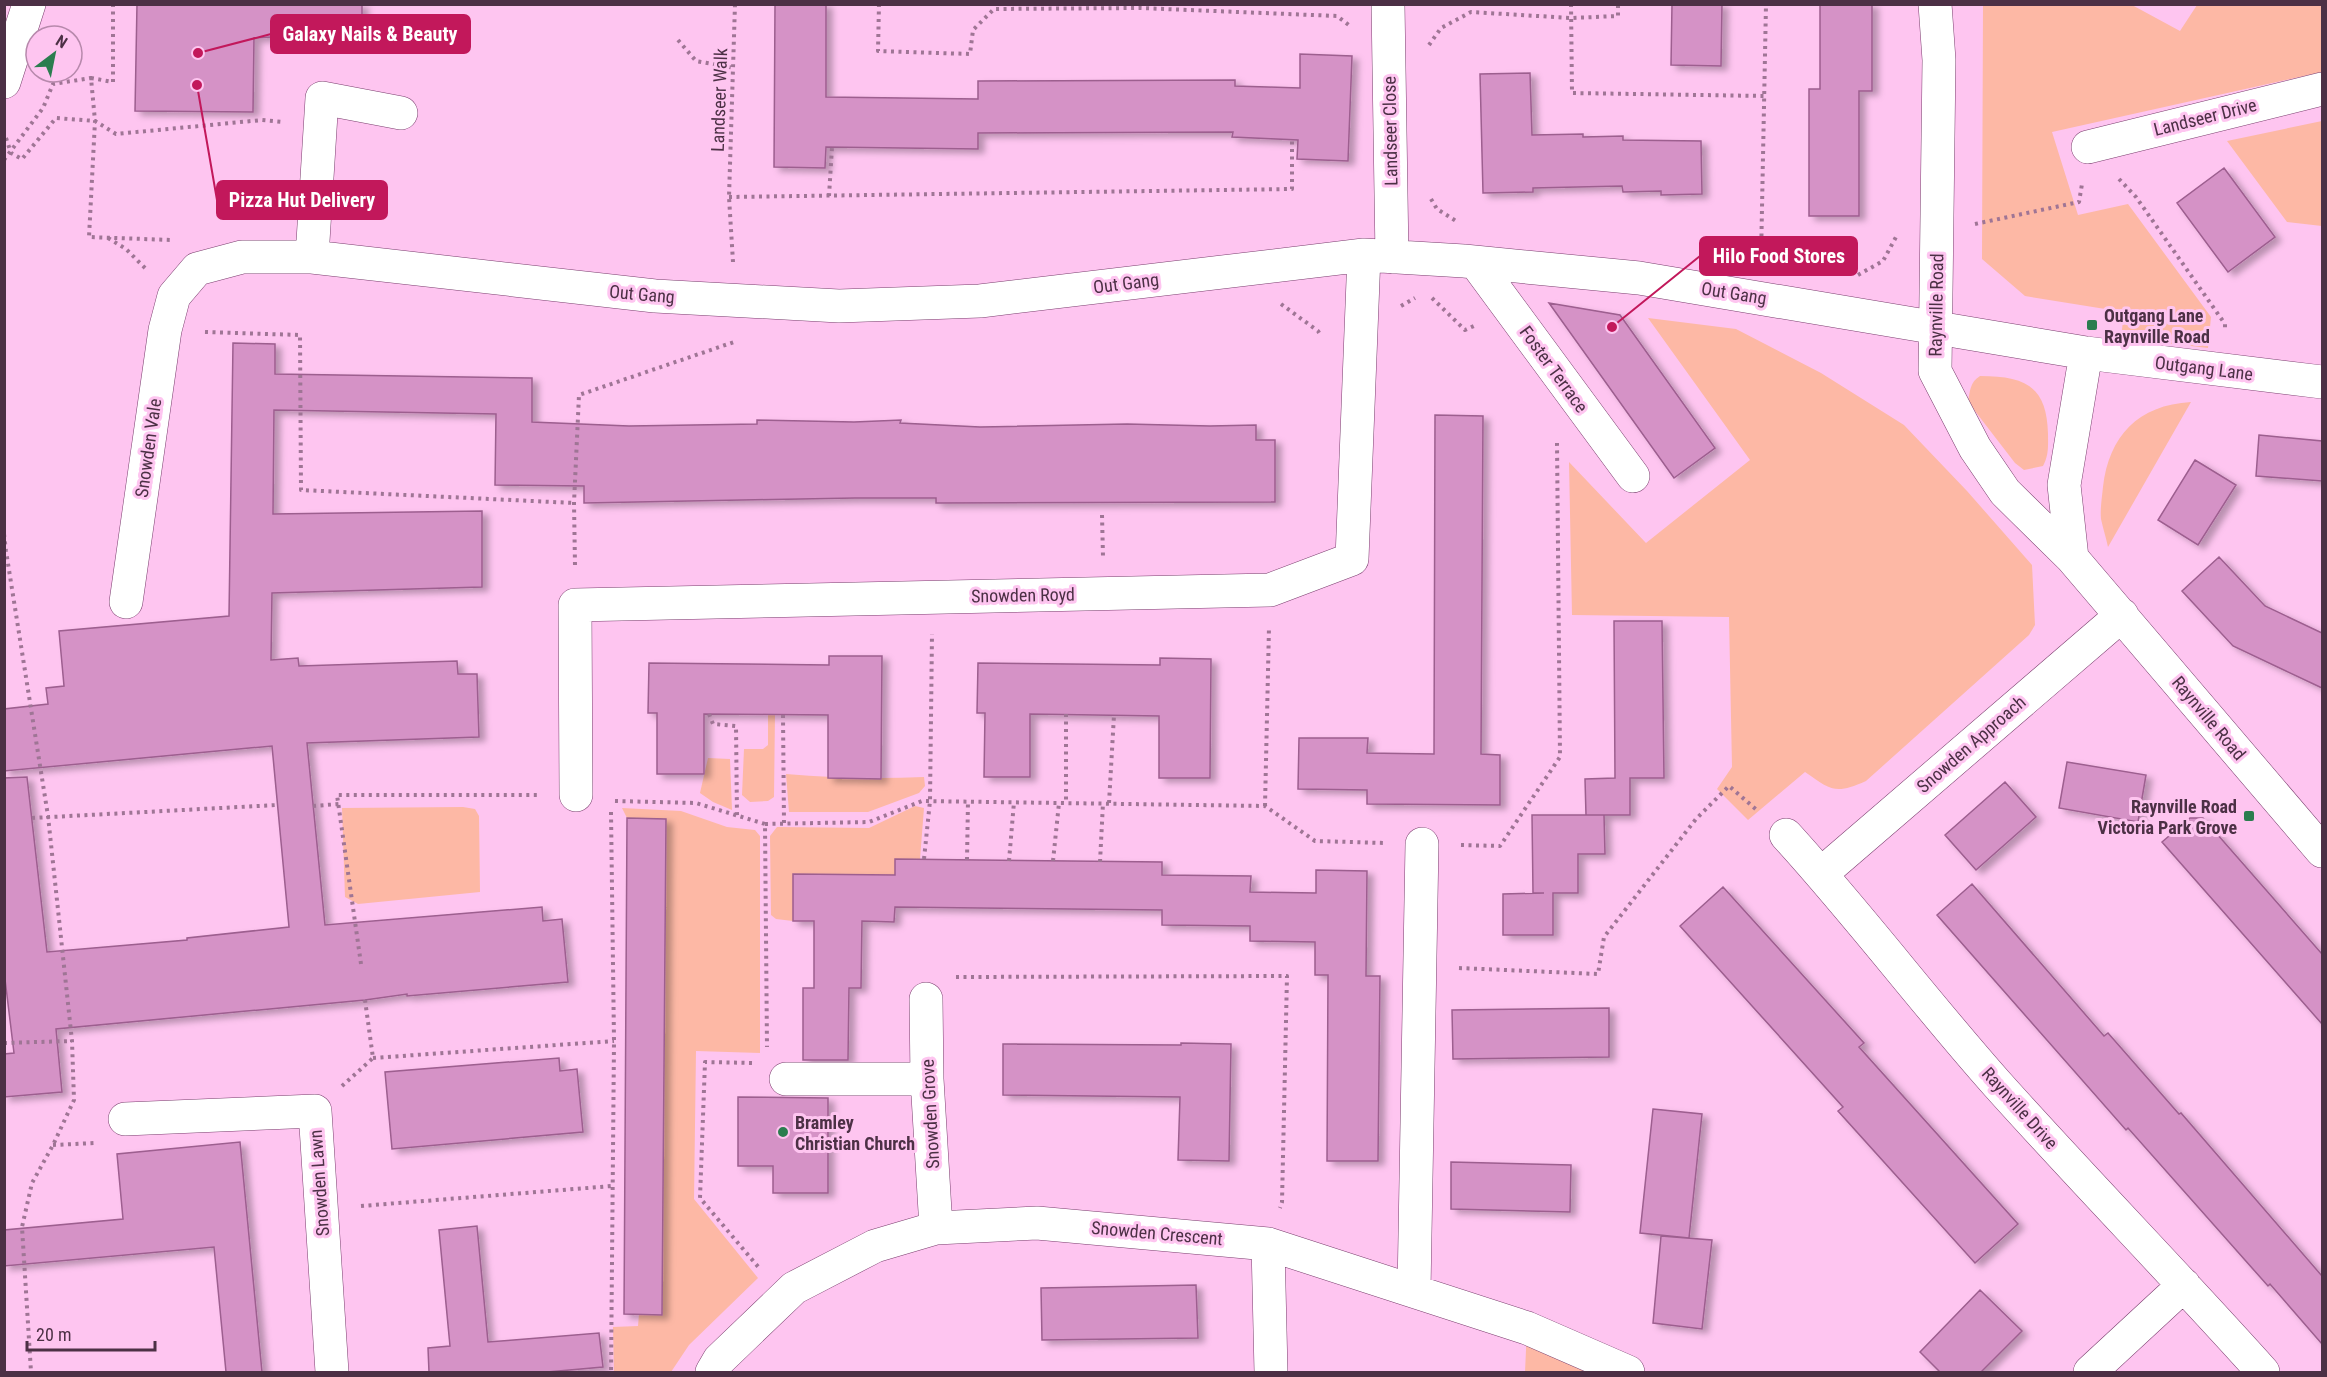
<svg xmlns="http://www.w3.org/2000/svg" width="2327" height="1377" font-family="'Roboto Condensed',sans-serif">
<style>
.green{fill:#fdb8a5}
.building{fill:#d592c6;stroke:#9d5e8f;stroke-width:1.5;filter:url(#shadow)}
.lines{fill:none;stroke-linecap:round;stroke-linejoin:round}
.minor-casing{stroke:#7a3e6e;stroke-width:34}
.path{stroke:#9f7595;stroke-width:4;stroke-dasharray:3 4.5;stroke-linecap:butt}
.minor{stroke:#fff;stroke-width:33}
.poi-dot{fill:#2b7d4f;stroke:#fec5f0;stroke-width:2}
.labels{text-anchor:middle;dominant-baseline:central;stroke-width:6;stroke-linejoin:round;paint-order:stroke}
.street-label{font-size:18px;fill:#4c3045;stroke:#fec5f0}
.poi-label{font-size:18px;font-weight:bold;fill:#4c3045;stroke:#fec5f0;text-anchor:start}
.leader{fill:none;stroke:#c2185b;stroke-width:2}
.callout-dot{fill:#c2185b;stroke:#fec5f0;stroke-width:2}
.callout{fill:#c2185b;stroke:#c2185b;stroke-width:2}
.callout-label{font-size:20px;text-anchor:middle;font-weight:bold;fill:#fff}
</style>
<defs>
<filter id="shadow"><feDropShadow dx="6" dy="4" stdDeviation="3" flood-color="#0004"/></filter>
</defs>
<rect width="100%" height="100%" fill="#fec5f0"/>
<path class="green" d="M 1983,5 L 2132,5 L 2180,31 L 2197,5 L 2322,5 L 2322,72 L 2052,132 L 2078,215 L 2128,204 L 2211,317 L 2208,348 L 2121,338 L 2124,312 L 2025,296 L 1982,259 Z
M 2322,121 L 2322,226 L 2287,222 L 2227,141 Z
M 1648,318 L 1736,329 L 1821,373 L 1904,425 L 1967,491 L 2032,565 L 2035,625 L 2029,635 L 1866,781 C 1835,795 1831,790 1805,772 L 1748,820 L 1717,789 L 1732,767 L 1729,617 L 1572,615 L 1569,462 L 1646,543 L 1750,460 Z
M 1980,376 C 2025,376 2047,386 2048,434 C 2048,446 2049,455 2043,466 L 2024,470 L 2015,463 L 1968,402 C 1970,391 1970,382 1980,376 Z
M 2191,402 L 2108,547 C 2106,538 2103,528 2101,519 C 2100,509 2102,497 2103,487 C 2109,436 2138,405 2191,402 Z
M 768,714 L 775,714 L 774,797 L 768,801 L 750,802 L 742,795 L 744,749 L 763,749 L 768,745 Z
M 708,758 L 730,759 L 732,810 L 713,802 L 700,793 Z
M 786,774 C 832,778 878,779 924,777 L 925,786 L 919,793 L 868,812 L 789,812 Z
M 915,806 L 924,808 L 920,859 L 895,875 L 793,874 L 793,921 L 776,919 L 771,915 L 770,836 L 777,827 L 869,828 Z
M 463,807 L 475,809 L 479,816 L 480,892 L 358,904 L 345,897 L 342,808 Z
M 622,808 L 681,811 L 727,827 L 755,830 L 760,836 L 760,1053 L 696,1051 L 694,1199 L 758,1278 L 689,1345 L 671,1372 L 614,1372 L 613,1327 L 638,1326 L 639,1314 L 661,1315 L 666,819 L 627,818 Z
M 1527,1328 L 1628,1372 L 1525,1372 Z"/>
<path class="building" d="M 137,4 L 362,4 L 362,32 L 254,38 L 253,112 L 135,111 Z
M 775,4 L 826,4 L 826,97 L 978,99 L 978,81 L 1235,80 L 1235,86 L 1300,88 L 1300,54 L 1352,56 L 1348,161 L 1297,159 L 1298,140 L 1232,137 L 1233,132 L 978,133 L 978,149 L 826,147 L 825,168 L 774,167 Z
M 1672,4 L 1722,4 L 1721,66 L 1671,65 Z
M 1820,4 L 1872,4 L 1872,91 L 1859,91 L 1859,216 L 1809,216 L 1809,89 L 1820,89 Z
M 1530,73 L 1532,135 L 1583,134 L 1583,137 L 1623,136 L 1623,140 L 1701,141 L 1702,194 L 1661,195 L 1661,191 L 1623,192 L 1622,186 L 1533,188 L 1533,192 L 1483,193 L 1480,74 Z
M 2224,168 L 2275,237 L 2228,272 L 2177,203 Z
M 1549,303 L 1620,315 L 1715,448 L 1674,478 Z
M 233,343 L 275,344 L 275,374 L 532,378 L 532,422 L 629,426 L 757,424 L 757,420 L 854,422 L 901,420 L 900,423 L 980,427 L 1127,424 L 1210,426 L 1256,425 L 1256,440 L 1275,440 L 1275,502 L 936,503 L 936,498 L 855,498 L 584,503 L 584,486 L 495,485 L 496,414 L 274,410 L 273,514 L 482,511 L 482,587 L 272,593 L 271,660 L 298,658 L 299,666 L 457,661 L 458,674 L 477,674 L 479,737 L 307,743 L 325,925 L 542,907 L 543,921 L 562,919 L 568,982 L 407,996 L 407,994 L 365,1000 L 56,1029 L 62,1092 L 4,1097 L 4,1054 L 14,1053 L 4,971 L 4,778 L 27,777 L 47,952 L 187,940 L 187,938 L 289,927 L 272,746 L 4,771 L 4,709 L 48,704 L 46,688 L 64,686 L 59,631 L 229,616 Z
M 1435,415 L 1483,416 L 1481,754 L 1500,755 L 1500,805 L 1367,804 L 1367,790 L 1298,789 L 1299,738 L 1368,738 L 1367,753 L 1434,754 Z
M 2259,435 L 2322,441 L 2322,481 L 2256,476 Z
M 2195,460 L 2236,485 L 2198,545 L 2158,520 Z
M 2219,557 L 2265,606 L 2322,633 L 2322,688 L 2233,646 L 2182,591 Z
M 1614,621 L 1662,621 L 1664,778 L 1630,778 L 1630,815 L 1586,815 L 1585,779 L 1615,778 Z
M 829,656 L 882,656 L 881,779 L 828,778 L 828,715 L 704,714 L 704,774 L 657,774 L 657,713 L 648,713 L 649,663 L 829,665 Z
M 1160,658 L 1211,659 L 1210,778 L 1159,778 L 1159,716 L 1030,714 L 1030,777 L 984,777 L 985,713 L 977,713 L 978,663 L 1160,665 Z
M 2067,762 L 2146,775 L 2138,822 L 2059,808 Z
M 2005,782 L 2036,817 L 1976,870 L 1945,835 Z
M 1532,815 L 1604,815 L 1605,854 L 1578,854 L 1578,893 L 1553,893 L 1553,935 L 1503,935 L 1503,894 L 1544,893 L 1533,893 Z
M 627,818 L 666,819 L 662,1315 L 624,1314 Z
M 2190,818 L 2203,818 L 2322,954 L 2322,1024 L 2162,842 Z
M 895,859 L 1162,862 L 1162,875 L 1251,876 L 1250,892 L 1316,893 L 1316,870 L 1367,871 L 1366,976 L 1380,976 L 1378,1161 L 1327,1161 L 1328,975 L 1315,975 L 1315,942 L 1250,941 L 1250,926 L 1162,925 L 1162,910 L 895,907 L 894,922 L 862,921 L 861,988 L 849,988 L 848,1060 L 803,1060 L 803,988 L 814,988 L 814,921 L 793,921 L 793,874 L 895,875 Z
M 1972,884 L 2104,1036 L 2108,1033 L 2179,1114 L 2181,1113 L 2322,1276 L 2322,1344 L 2270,1284 L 2268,1286 L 2128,1128 L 2126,1130 L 1937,915 Z
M 1723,887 L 1864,1043 L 1859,1047 L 2018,1224 L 1975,1263 L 1838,1111 L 1843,1107 L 1680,926 Z
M 1609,1008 L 1609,1057 L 1453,1059 L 1452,1010 Z
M 1181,1043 L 1231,1044 L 1229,1161 L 1178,1160 L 1180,1097 L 1003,1095 L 1003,1044 L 1181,1045 Z
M 559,1058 L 560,1071 L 577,1069 L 583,1132 L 392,1149 L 385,1072 Z
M 738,1097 L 828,1098 L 828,1193 L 773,1193 L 773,1166 L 738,1166 Z
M 1653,1109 L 1702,1114 L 1689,1238 L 1640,1233 Z
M 240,1142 L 262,1372 L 226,1372 L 214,1247 L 4,1266 L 4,1230 L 123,1219 L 117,1154 Z
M 1451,1162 L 1571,1165 L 1570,1212 L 1451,1209 Z
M 477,1226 L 488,1342 L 599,1333 L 603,1367 L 547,1372 L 429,1372 L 428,1348 L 450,1346 L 439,1230 Z
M 1661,1236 L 1712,1240 L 1702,1329 L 1653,1323 Z
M 1196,1285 L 1198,1338 L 1042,1340 L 1041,1288 Z
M 1980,1290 L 2022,1331 L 1981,1372 L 1940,1372 L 1920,1352 Z"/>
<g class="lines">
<g class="minor-casing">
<path id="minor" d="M 1388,4 L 1392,257
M 1935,4 L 1939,60 L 1935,371 L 1975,448 L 2005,492 L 2072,558 L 2322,851
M 4,82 L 29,4
M 2088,147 L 2322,89
M 312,257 L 322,98 L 401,113
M 1476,263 L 1633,476
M 2072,558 L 2064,485 L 2086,353
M 126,602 L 165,330 L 174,296 L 197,269 L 242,257 L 312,257 L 655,296 L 839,306 L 980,301 L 1364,255 L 1464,261 L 1639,278 L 2086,353 L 2322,382
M 576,795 L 575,605 L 1270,590 L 1352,559 L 1364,255
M 1786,835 C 1860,916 1925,1003 1998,1085 C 2085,1182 2176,1275 2263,1372
M 1821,874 L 2122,615
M 926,999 L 927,1079 L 936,1228
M 786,1079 L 927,1079
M 125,1119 L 315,1111 L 332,1372
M 1268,1244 L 1271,1372
M 1414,1291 L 1422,844
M 712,1372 L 719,1360 L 794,1288 L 875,1246 L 936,1228 L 1037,1223 L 1268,1244 L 1527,1328 L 1628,1372
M 2090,1372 L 2184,1285"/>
</g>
<path class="path" d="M 113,4 L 113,82 L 91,78 L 95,121 L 89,237 L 171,240
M 879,4 L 878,51 L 970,54 L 973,30 L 994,9 L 1140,8 L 1337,16 L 1350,26
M 1571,4 L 1572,93 L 1764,96
M 678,40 L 696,61 L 734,68
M 1429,45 L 1441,28 L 1471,12 L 1571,18 L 1618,16 L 1618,4
M 6,138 L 11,153 L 22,159 L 56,118 L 95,121 L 116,134 L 262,120 L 284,122
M 4,160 L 43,108 L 53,84 L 91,78
M 2119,179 L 2136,197 L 2225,324 L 2225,331
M 829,196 L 832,147
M 729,197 L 1292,189 L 1292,139
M 1431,199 L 1437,209 L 1456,221
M 1975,224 L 2079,202 L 2082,184
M 108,238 L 126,249 L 146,269
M 1761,259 L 1766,4
M 733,262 L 729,197 L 735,4
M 1858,275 L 1883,261 L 1896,237
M 1432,298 L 1465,330 L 1476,325
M 1281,304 L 1318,331 L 1321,336
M 1401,306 L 1415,298
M 205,332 L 300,335 L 301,490 L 574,503
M 1102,515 L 1103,556
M 4,534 L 6,551 L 48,816 L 72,1041 L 74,1100 L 53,1145 L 32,1183 L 22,1227 L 31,1372
M 575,565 L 574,503 L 579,395 L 737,341
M 709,714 L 713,724 L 736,726 L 737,816
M 1066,714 L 1066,803
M 783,715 L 784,824
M 615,801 L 696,803 L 765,824 L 767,1047
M 1109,803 L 1114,715
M 313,806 L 339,804
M 1265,806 L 1269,627
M 611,812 L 614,1041 L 611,1372
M 32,818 L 277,805
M 765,824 L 869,822 L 922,801 L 1265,806 L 1315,841 L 1385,843
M 1461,845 L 1500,846 L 1560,757 L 1557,443
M 924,859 L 930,801 L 932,634
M 967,860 L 968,801
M 1009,861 L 1014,802
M 1053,861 L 1059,803
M 1100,862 L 1103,803
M 361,964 L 337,795 L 539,795
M 1459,968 L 1598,974 L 1604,937 L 1696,819 L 1729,786 L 1758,811
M 956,977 L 1287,976 L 1282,1202 L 1280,1208
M 4,1043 L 72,1041
M 373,1058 L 614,1041
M 752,1063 L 705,1062 L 700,1198 L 760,1269
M 342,1086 L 373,1058 L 365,1000
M 53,1145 L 95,1143
M 361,1206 L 612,1186"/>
<use href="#minor" class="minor"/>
</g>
<g class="poi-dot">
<rect x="2086" y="319" width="12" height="12" rx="3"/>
<rect x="2243" y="810" width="12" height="12" rx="3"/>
<circle cx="783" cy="1132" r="6"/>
</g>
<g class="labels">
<g class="street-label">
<text transform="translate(719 100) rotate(-88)">Landseer Walk</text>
<text transform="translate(2205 117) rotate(-14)">Landseer Drive</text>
<text transform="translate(1390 131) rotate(-91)">Landseer Close</text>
<text transform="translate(1126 283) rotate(-7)">Out Gang</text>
<text transform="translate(1734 293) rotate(9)">Out Gang</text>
<text transform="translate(642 294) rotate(5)">Out Gang</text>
<text transform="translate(1936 305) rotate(-89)">Raynville Road</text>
<text transform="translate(2204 368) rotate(7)">Outgang Lane</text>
<text transform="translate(1554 369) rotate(54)">Foster Terrace</text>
<text transform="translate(148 448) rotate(-82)">Snowden Vale</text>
<text transform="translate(1023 595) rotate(-1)">Snowden Royd</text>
<text transform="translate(2209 718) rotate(50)">Raynville Road</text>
<text transform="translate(1971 744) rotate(-41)">Snowden Approach</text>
<text transform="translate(2020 1108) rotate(48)">Raynville Drive</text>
<text transform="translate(930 1114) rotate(-93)">Snowden Grove</text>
<text transform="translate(319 1183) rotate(-94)">Snowden Lawn</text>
<text transform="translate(1157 1233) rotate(5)">Snowden Crescent</text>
</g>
<g class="poi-label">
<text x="2104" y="315">Outgang Lane<tspan x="2104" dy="21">Raynville Road</tspan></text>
<text x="2237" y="806" text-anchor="end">Raynville Road<tspan x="2237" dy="21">Victoria Park Grove</tspan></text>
<text x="795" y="1122">Bramley<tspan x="795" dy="21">Christian Church</tspan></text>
</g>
</g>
<path class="leader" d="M198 53L271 34M197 85L217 200M1612 327L1700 256"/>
<g class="callout-dot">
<circle cx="198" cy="53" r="6"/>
<circle cx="197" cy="85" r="6"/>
<circle cx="1612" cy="327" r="6"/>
</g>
<g class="callout">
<rect x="271" y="15" width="199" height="38" rx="6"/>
<rect x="217" y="181" width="170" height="38" rx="6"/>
<rect x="1700" y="237" width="157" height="38" rx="6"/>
</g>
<g class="callout-label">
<text x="370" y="41">Galaxy Nails &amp; Beauty</text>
<text x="302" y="207">Pizza Hut Delivery</text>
<text x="1779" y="263">Hilo Food Stores</text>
</g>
<rect width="2327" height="1377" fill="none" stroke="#4c3045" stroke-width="12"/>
<g transform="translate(54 54) rotate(32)"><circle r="28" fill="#fec5f0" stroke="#b789ac" stroke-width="1.5"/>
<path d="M0-4.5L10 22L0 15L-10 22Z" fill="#2b7d4f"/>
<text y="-9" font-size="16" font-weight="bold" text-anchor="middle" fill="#4c3045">N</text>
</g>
<path d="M27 1341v9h128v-9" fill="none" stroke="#4c3045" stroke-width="3"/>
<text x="36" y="1341" font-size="18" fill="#4c3045" stroke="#fec5f0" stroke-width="4.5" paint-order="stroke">20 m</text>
</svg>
